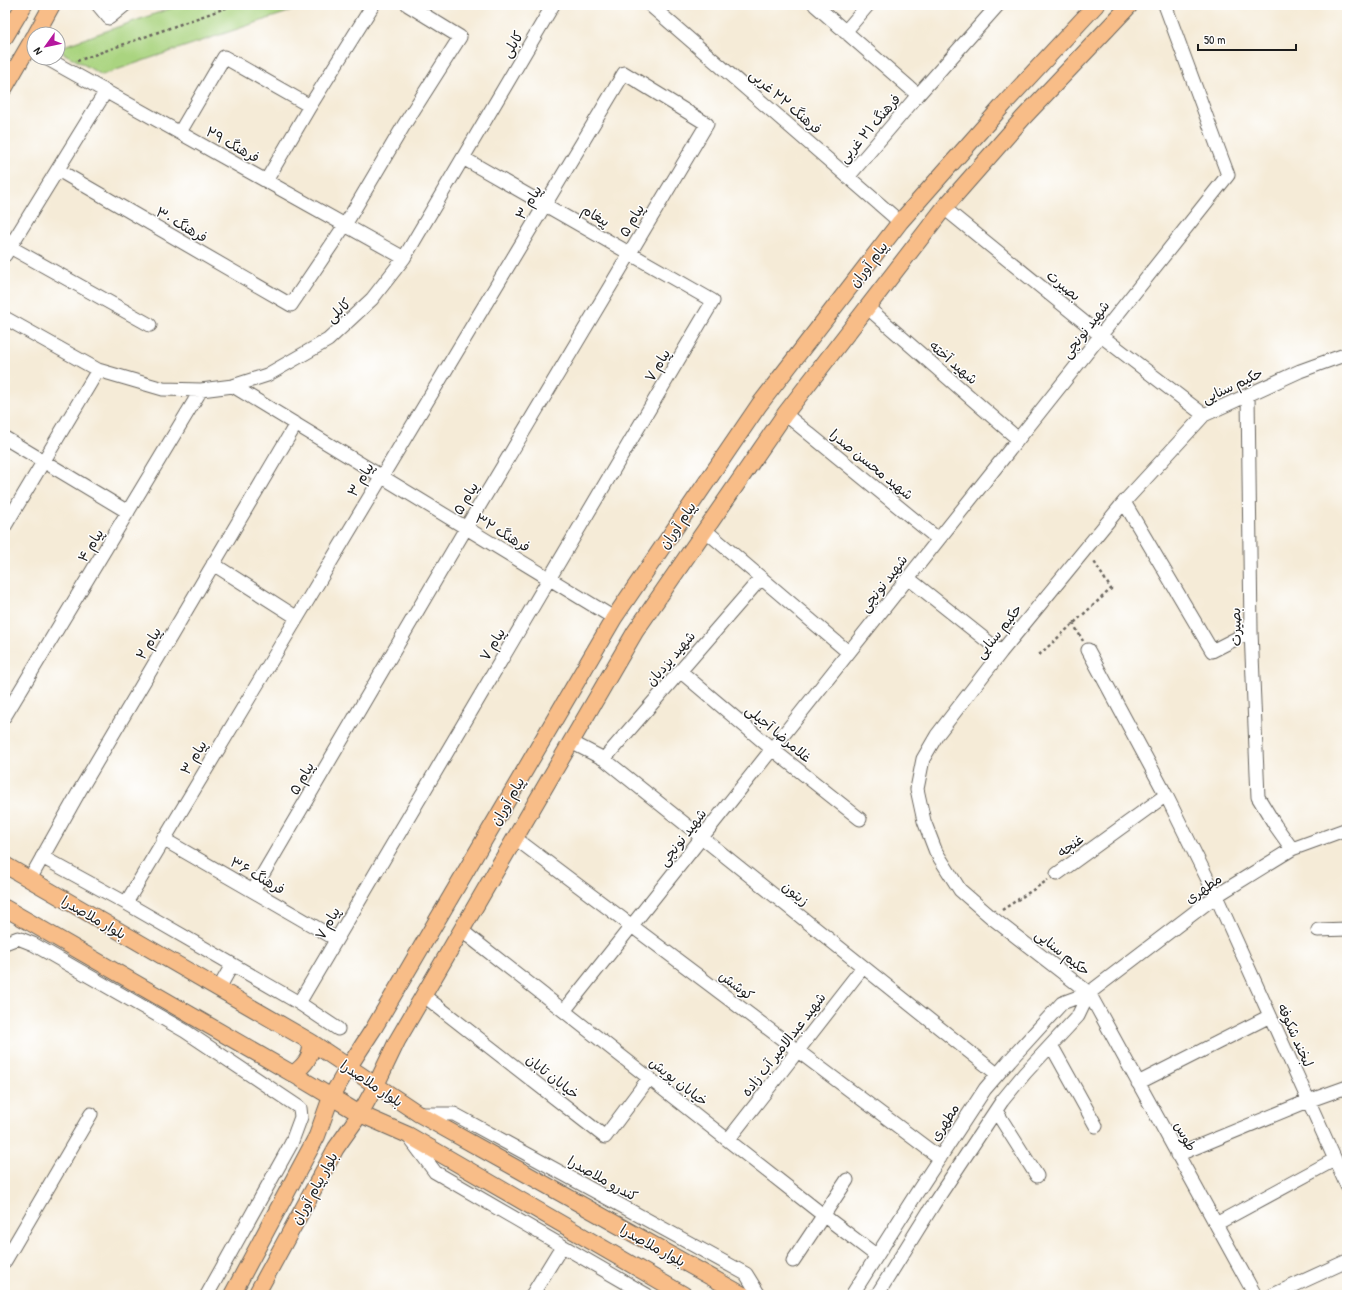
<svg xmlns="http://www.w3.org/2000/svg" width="1352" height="1300" font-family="'Patrick Hand','Playpen Sans Arabic',sans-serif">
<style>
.green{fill:#aad480;stroke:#63784e}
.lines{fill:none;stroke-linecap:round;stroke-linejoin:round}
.minor-casing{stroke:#68645d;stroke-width:15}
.major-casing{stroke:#68645d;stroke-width:18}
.path{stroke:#68645d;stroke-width:2.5;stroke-dasharray:3 3;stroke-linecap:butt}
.minor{stroke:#fff;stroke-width:13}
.major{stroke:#f8bd88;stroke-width:16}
.labels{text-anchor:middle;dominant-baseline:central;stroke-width:3;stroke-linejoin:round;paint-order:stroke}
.street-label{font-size:14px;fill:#1c1c1c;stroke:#fff}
</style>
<rect width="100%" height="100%" fill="#fff"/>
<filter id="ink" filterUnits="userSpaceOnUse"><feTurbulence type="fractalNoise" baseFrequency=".025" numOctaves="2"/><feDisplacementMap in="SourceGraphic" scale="8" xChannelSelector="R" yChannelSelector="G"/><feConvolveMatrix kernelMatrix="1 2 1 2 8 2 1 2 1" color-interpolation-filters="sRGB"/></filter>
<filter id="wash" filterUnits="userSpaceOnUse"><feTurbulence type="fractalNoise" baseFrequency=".012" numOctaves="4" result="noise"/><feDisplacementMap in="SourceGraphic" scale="16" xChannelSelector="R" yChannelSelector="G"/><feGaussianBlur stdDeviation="0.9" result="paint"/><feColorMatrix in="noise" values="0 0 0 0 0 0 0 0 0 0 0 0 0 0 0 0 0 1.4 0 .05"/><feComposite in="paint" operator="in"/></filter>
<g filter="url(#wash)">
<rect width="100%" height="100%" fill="#f5ebd7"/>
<path class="green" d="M 180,5 L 309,5 L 151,58 L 102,75 L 58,50 L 58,48 Z"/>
</g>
<g filter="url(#ink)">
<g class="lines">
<g class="minor-casing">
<path id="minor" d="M 98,5 L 109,18 L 125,5
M 650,5 L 900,222
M 815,5 L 918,95 L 848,177
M 845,32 L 868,5
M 46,58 L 404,258
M 918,95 L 998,5
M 180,132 L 224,57 L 310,106
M 58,170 L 291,305 L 345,225 L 404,125 L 460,37 L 408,5
M 266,181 L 310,106 L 373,5
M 944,208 L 1100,335 L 1204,415
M 10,247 L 150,325
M 5,255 L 106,91
M 868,308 L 1018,439
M 5,318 L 98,370 L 163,389 L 201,390 L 233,386 L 267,375 L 328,340 L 372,299 L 404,258 L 553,5
M 233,386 L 614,618
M 1248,395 L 1251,631 L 1258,797 L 1275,825 L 1292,849
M 785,414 L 938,539
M 5,438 L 128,512
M 1124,502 L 1212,651 L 1251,631
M 5,526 L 98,370
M 705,530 L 848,652
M 213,564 L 296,617
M 908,578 L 1001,652
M 1088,650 L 1166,795 L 1216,896 L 1347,1186
M 680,671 L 772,749 L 860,819
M 5,716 L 201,390
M 571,742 L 604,759 L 997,1074
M 604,759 L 761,578
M 515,838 L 940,1158
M 163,839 L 336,939
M 42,857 L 126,903 L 299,1003 L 338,1029
M 1057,874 L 1166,795
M 30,879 L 80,790 L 296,424
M 126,903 L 624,73 L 707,124 L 466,528 L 253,891
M 461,930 L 823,1215 L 877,1256
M 1318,930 L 1347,929
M 5,943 L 18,938 L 33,944 L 185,1031 L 300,1108 L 301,1117 L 291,1144 L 207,1295
M 219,988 L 232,965
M 423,995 L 605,1137 L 649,1078
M 299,1003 L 713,301 L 463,158
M 564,1011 L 1228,175 L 1165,5
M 1051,1045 L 1096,1126
M 1138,1083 L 1270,1016
M 996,1111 L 1037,1176
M 419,1114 L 454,1114 L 746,1274 L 759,1295
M 409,1137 L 435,1172 L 647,1295
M 728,1140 L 863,967
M 1177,1155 L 1308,1101 L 1347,1087
M 1216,1224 L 1334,1160
M 5,1261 L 91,1114
M 793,1261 L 847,1180
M 532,1295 L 562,1246
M 852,1295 L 916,1194 L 985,1089 L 1010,1060 L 1062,1003 L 1089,993 L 1216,896 L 1292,849 L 1347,829
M 877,1295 L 933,1205 L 1002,1101 L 1025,1073 L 1078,1016 L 1089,993
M 1255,1295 L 1089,993 L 991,917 L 960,890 L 936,852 L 924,821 L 917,789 L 923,759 L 937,735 L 1001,652 L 1124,502 L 1204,415 L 1300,371 L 1347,354
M 1273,1295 L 1347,1261"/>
</g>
<g class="major-casing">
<path id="major" d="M 36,34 L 52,5
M 5,37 L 24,5
M 5,87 L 34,37
M 5,865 L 311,1042 L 419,1114 L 743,1295
M 5,908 L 293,1074 L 360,1114 L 408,1135 L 684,1295
M 293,1074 C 305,1065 312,1057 311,1042
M 232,1295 L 317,1136 L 331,1097 L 348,1068 L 374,1028 L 614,618 L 759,405 L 900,222 L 1005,103 L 1096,5
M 256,1295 L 336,1148 L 360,1114 L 376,1085 L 397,1041 L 635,632 L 785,414 L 944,208 L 1023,118 L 1130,5"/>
</g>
<path class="path" d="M 77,61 L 234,5
M 1073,623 L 1083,641
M 1039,655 L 1111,589 L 1093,560
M 1002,910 L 1048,880"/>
<use href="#minor" class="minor"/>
<use href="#major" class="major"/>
</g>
</g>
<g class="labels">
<g class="street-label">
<text transform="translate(512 44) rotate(-59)">کابلی</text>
<text transform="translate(786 101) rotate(41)">فرهنگ ۲۲ غربی</text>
<text transform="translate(869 128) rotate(-49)">فرهنگ ۲۱ غربی</text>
<text transform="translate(233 144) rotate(29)">فرهنگ ۲۹</text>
<text transform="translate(528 202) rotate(-59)">پیام ۳</text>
<text transform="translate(596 215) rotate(30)">پیغام</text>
<text transform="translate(631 220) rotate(-59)">پیام ۵</text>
<text transform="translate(182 224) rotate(30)">فرهنگ ۳۰</text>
<text transform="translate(868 264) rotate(-53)">پیام آوران</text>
<text transform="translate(1064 285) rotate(39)">بصیرت</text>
<text transform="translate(338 310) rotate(-43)">کابلی</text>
<text transform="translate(1085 329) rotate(-52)">شهید نونچی</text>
<text transform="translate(954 362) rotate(41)">شهید آخته</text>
<text transform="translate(657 365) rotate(-59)">پیام ۷</text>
<text transform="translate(1232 385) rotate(-25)">حکیم سنایی</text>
<text transform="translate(872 464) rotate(39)">شهید محسن صدرا</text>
<text transform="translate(360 479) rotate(-59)">پیام ۳</text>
<text transform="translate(465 498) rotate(-59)">پیام ۵</text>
<text transform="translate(677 525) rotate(-56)">پیام آوران</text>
<text transform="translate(503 532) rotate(31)">فرهنگ ۳۲</text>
<text transform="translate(90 545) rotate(-59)">پیام ۴</text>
<text transform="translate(883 583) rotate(-52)">شهید نونچی</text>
<text transform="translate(1235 627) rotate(-91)">بصیرت</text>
<text transform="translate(998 631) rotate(-51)">حکیم سنایی</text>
<text transform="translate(148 643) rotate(-59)">پیام ۲</text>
<text transform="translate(492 644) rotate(-59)">پیام ۷</text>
<text transform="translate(670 658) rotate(-49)">شهید یزدیان</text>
<text transform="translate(779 733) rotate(40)">غلامرضا آجیلی</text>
<text transform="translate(193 757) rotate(-59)">پیام ۳</text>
<text transform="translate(301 778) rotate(-60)">پیام ۵</text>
<text transform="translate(507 801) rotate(-60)">پیام آوران</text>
<text transform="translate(682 837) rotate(-52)">شهید نونچی</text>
<text transform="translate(1070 845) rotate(-36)">غنچه</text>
<text transform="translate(258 875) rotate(30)">فرهنگ ۳۶</text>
<text transform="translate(1203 888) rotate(-35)">مطهری</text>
<text transform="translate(796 893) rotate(39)">زیتون</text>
<text transform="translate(94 917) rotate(30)">بلوار ملاصدرا</text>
<text transform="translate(327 923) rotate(-60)">پیام ۷</text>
<text transform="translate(1063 952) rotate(38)">حکیم سنایی</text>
<text transform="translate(737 985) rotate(37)">کوشش</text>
<text transform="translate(1296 1035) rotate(66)">لبخند شکوفه</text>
<text transform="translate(783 1044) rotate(-52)">شهید عبدالامیر آب زاده</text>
<text transform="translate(553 1076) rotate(38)">خیابان تابان</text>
<text transform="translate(679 1081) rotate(38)">خیابان پویش</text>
<text transform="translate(372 1083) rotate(34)">بلوار ملاصدرا</text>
<text transform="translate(944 1122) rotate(-57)">مطهری</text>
<text transform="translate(1186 1136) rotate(62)">طوس</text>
<text transform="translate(603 1178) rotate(29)">کندرو ملاصدرا</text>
<text transform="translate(314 1188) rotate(-61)">بلوار پیام آوران</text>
<text transform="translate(653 1245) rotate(29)">بلوار ملاصدرا</text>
</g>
</g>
<rect width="1352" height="1300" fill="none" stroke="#fff" stroke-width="20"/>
<g transform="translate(46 46) rotate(237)"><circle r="19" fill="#ffffff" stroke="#a4a4a4"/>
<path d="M0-3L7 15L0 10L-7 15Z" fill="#b5179e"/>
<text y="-6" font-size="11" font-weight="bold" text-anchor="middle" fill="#1c1c1c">N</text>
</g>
<path d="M1198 44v6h98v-6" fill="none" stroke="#1c1c1c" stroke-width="2"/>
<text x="1204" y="44" font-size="12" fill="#1c1c1c" stroke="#ffffff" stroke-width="3" paint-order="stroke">50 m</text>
</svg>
